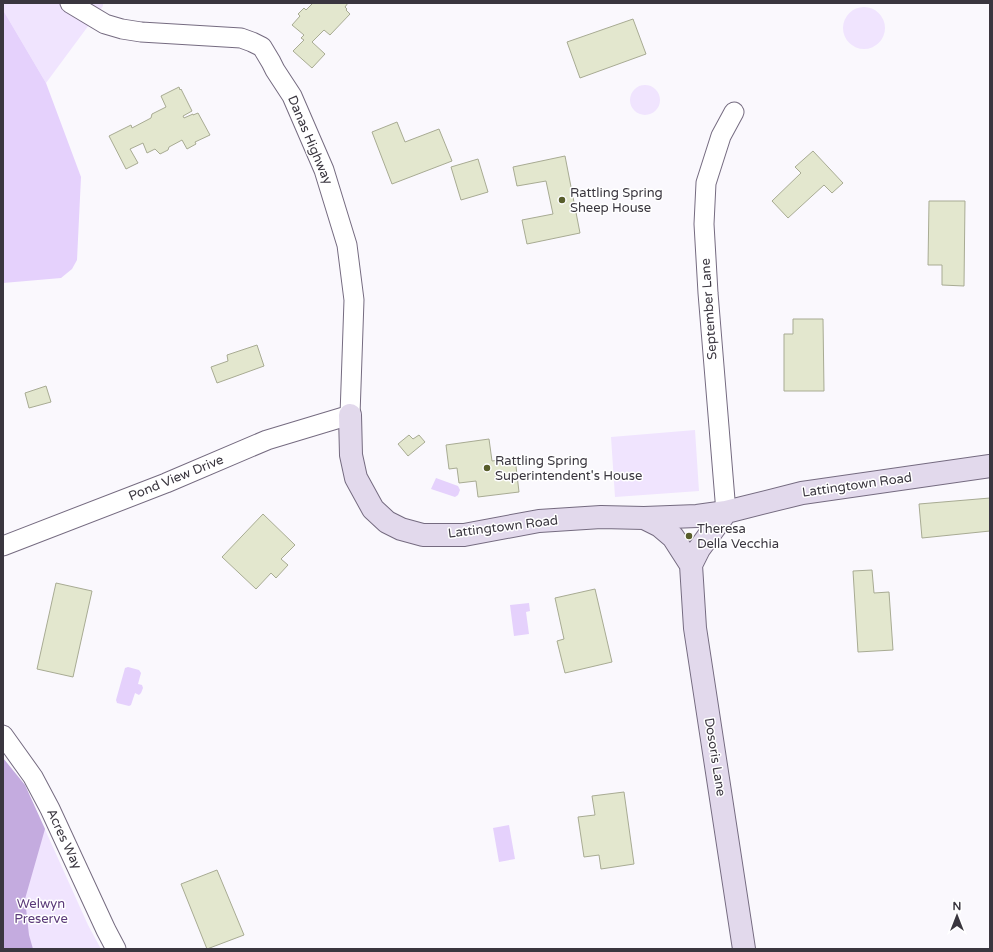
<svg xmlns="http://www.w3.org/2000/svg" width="993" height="952" font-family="'Varela Round',sans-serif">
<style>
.green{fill:#f0e4fe}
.forest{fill:#c4abdf}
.water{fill:#e5d1fc}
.building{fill:#e3e7ce;stroke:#a8ab93}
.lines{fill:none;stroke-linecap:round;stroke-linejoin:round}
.street-casing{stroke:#756b80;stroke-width:21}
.secondary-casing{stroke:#756b80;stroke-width:24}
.street{stroke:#fff;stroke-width:19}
.secondary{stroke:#e2d9ec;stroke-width:22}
.poi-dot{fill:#585d2b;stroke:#fff;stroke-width:1.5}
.labels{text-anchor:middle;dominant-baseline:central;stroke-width:3;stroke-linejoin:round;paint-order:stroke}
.street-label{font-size:13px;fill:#3a363f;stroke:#fff}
.poi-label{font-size:13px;fill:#3a363f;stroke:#fff;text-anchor:start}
.park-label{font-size:13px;fill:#5b3a79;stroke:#fff}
</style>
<rect width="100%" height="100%" fill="#faf8fd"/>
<path class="green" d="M 3,3 L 103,3 L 103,6 L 46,83 L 3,10 Z
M843 28a21 21 0 1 1 42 0a21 21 0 1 1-42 0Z
M630 100a15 15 0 1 1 30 0a15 15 0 1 1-30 0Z
M 695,430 L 699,491 L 615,497 L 611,437 Z
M 3,758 L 25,785 L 88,925 L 101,949 L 3,949 Z"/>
<path class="forest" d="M 3,758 L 25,785 L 45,829 L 25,899 L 29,935 L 33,949 L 3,949 Z"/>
<path class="water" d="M 3,10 L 46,83 L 81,177 L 77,260 L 72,269 L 61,278 L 3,283 Z
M 436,478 L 458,486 L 460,490 L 458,495 L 455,497 L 431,489 Z
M 529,603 L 530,611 L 526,612 L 529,634 L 514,636 L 510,605 Z
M 128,667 L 139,670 L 141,673 L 138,684 L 142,685 L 143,688 L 141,693 L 139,695 L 135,693 L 131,705 L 129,706 L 117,703 L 116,700 L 125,668 Z
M 509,825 L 515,859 L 499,862 L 493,828 Z"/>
<path class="building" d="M 313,3 L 348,3 L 345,7 L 347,9 L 346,10 L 350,14 L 330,35 L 324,30 L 312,42 L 325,54 L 312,68 L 293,51 L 304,40 L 301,38 L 304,35 L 292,25 L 300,16 L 298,14 L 304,8 L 306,10 Z
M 633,19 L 646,54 L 580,78 L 567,42 Z
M 179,87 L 180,90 L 181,89 L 192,111 L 183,116 L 184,118 L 193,114 L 193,115 L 198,113 L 210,135 L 195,142 L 196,144 L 187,149 L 182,140 L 169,147 L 168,150 L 160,154 L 155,149 L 147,153 L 143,143 L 130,149 L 138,163 L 126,169 L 109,136 L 131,125 L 132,128 L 151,118 L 152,114 L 166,107 L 161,96 Z
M 397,122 L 405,142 L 439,129 L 452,161 L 392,184 L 372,132 Z
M 813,151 L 843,183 L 832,193 L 824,185 L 788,218 L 772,201 L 801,173 L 795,167 Z
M 565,156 L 580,233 L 527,244 L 522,220 L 553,214 L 546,181 L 517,186 L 513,167 Z
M 478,159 L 488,192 L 461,200 L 451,167 Z
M 929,201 L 965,201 L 964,286 L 942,285 L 942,265 L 928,265 Z
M 793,319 L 823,319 L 824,391 L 784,391 L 784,334 L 793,334 Z
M 257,345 L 264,366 L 217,383 L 211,367 L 228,361 L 227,355 Z
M 46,386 L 51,402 L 29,408 L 25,393 Z
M 409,435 L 413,439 L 419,435 L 425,442 L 408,456 L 398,444 Z
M 489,439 L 492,461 L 515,458 L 519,492 L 478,497 L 476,481 L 459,483 L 457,468 L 449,469 L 446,445 Z
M 990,498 L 990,531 L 922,538 L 919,504 Z
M 263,514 L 295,545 L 281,559 L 288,565 L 276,578 L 271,573 L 256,589 L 222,557 Z
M 872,570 L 874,593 L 889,592 L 893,650 L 858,652 L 853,571 Z
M 56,583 L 92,591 L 73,677 L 37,669 Z
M 595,589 L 612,662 L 565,673 L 557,641 L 564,639 L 555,598 Z
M 624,792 L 634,864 L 601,869 L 599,855 L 584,857 L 578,817 L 595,815 L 592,796 Z
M 217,870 L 244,935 L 207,949 L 181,884 Z"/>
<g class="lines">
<g class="street-casing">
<path id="street" d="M 726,512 L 708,293 L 704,224 L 706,183 L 721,136 L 734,112
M 3,546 L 166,483 L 267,440 L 350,415 L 354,300 L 347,245 L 324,170 L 292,96 L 275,70 L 271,62 L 262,47 L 252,42 L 241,38 L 141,32 L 122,29 L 105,24 L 70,3
M 3,735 L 33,777 L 50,809 L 106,930 L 116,949"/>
</g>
<g class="secondary-casing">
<path id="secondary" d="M 350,415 L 351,455 L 356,478 L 373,509 L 387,522 L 401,529 L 423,535 L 464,535 L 539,521 L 601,517 L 644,518 L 660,526 L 673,537 L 691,565 L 695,628 L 744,949
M 644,518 L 697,516 L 726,512
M 691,565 L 699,549 L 726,512 L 802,493 L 990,466"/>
</g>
<use href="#street" class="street"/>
<use href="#secondary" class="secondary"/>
</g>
<g class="poi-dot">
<circle cx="562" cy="200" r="4"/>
<circle cx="487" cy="468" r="4"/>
<circle cx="689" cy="536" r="4"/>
</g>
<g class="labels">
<g class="street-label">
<text transform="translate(310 140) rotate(67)">Danas Highway</text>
<text transform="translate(709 309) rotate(-94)">September Lane</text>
<text transform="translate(176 478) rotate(-22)">Pond View Drive</text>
<text transform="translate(857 485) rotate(-8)">Lattingtown Road</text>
<text transform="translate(503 527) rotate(-7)">Lattingtown Road</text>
<text transform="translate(715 757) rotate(81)">Dosoris Lane</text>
<text transform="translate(64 839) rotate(65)">Acres Way</text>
</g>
<g class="poi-label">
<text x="570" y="193">Rattling Spring<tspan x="570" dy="15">Sheep House</tspan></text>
<text x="495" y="461">Rattling Spring<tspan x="495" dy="15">Superintendent's House</tspan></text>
<text x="697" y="529">Theresa<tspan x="697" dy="15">Della Vecchia</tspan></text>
</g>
<g class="park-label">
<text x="41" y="904">Welwyn<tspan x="41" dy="15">Preserve</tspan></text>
</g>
</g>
<rect width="993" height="952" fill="none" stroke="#3a363f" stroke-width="8"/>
<g transform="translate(957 916)" stroke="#ffffff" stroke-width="3" paint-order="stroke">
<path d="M0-3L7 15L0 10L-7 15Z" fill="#3a363f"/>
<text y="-6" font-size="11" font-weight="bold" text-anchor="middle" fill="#3a363f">N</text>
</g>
</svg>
